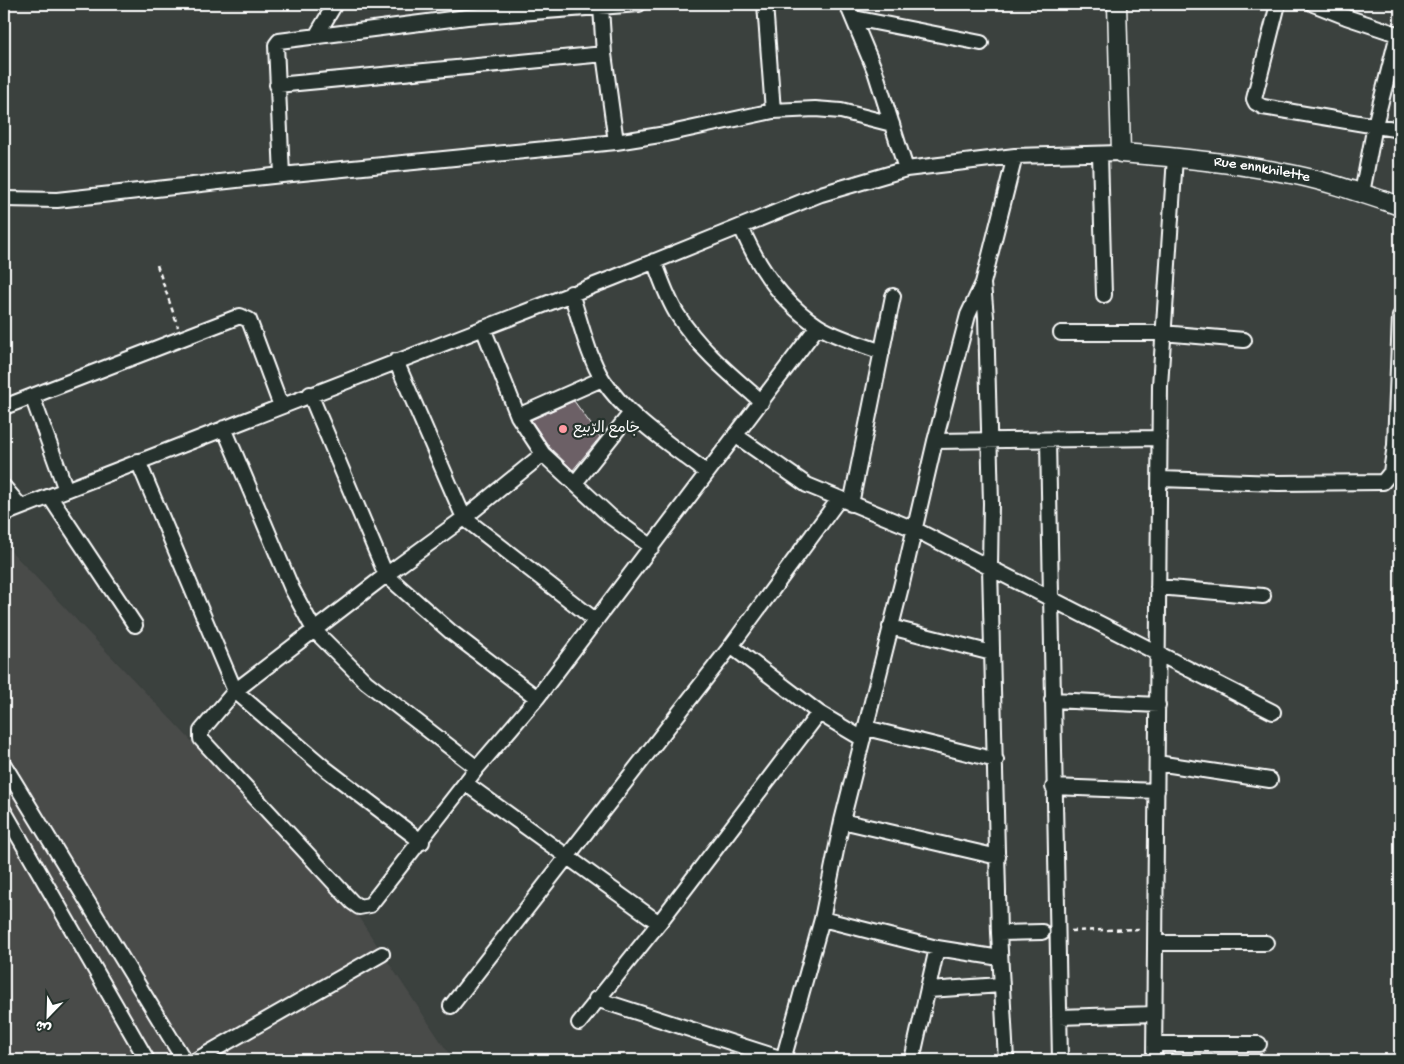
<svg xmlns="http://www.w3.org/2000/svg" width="1404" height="1064" font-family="'Gochi Hand','Playpen Sans Arabic',sans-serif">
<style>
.built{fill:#4a4b4a}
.building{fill:#6c6166;stroke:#fff}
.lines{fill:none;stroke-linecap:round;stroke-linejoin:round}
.minor-casing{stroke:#fff;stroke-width:18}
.tertiary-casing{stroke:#fff;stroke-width:21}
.path{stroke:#fff;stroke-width:2.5;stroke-dasharray:5 4;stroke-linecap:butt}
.minor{stroke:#26332d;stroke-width:14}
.tertiary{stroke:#26332d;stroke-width:18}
.poi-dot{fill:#ff9aa2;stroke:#26332d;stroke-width:2}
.labels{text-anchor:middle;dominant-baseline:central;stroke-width:4.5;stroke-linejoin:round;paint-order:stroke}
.street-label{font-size:15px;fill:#fff;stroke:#26332d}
.poi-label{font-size:15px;fill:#fff;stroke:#26332d;text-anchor:start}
</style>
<rect width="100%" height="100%" fill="#3b413e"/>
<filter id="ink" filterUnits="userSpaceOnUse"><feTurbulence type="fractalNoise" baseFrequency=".02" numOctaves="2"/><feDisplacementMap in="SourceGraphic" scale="10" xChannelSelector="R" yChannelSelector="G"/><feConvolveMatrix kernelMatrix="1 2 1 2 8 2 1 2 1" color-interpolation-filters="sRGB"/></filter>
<g filter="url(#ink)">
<path class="built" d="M 4,544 L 357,915 L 453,1060 L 4,1060 Z"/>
<path class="building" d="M 574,401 L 600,437 L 573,470 L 550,448 L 531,420 Z"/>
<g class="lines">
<g class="minor-casing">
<path id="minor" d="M 765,4 L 773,111
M 847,4 L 875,71 L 906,169
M 1278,4 L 1254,99 L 1256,103 L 1263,107 L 1400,130
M 1313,4 L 1346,17 L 1400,35
M 601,7 L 604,54 L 616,142
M 854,18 L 981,43
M 316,36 L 335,4
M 277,85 L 604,54
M 1100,154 L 1104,295
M 282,175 L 276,45 L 279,41 L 467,17 L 639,4
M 1362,193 L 1375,125 L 1398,34
M 4,199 L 57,200 L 282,175 L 616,142 L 666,134 L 773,111 L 815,109 L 841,111 L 892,124
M 741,227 C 758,267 781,302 818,326 C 837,338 861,344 882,352
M 654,261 C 661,279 667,298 677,314 C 699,349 731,375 762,402
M 983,284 L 986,317 L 991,503 L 990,567 L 999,933 L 1006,1060
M 571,293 C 580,320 588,357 603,380 C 629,419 670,444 706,472
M 483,328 L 518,416 L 543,454 L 611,517 L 652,547
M 1061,333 L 1162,333 L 1244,340
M 396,361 L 464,518 L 595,620
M 310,394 L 386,575 L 451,632 L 537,698
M 32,396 L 66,490
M 4,407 L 240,316 L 249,320 L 281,406
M 518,416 L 602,379
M 224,428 L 292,589 L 314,630 L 366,682 L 477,768
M 735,435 L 807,485 L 914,529 L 1273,712
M 1048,440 L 1060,1060
M 935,441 L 1160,438
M 543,454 L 464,518 L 386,575 L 235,691 L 201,731 L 201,739 L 352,902 L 359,907 L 370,905 L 477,768 L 537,698 L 818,326
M 138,461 L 235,691 L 326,769 L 422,842
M 1160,479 L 1278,483 L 1383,482 L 1391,472 L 1395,445 L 1400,316
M 575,483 L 630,414
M 4,487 L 21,507
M 50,497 L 135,625
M 851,504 L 893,296
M 4,514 L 613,278 L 821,194 L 906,169 L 1015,156 L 1121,153
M 1158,587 L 1263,596
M 890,627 L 992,653
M 731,646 L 819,713 L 863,739
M 1052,700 L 1158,705
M 866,728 L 996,760
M 1157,763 L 1270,780
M 4,765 L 184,1060
M 465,783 L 659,923
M 1053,787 L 1157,791
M 4,811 L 147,1060
M 842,821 L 998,857
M 822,919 L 937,948 L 1000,958
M 999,933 L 1042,932
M 1156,943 L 1266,943
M 929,990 L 1001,985
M 596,999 L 786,1060
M 451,1006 L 731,646 L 839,499
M 1059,1017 L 1154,1014
M 579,1023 L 659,923 L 819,713
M 1155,1044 L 1259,1044
M 196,1060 L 382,954
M 783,1060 L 822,919 L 842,821 L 903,579 L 935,441 L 968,315 L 983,283 L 1015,156
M 912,1060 L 937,948
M 1154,1060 L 1160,386 L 1175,157"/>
</g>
<g class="tertiary-casing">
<g id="tertiary">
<path id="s1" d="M 1117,4 L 1121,153 C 1174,157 1227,162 1280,172 C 1321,179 1361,193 1400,206"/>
</g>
</g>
<path class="path" d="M 157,265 L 178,327
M 1071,931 L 1143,929"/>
<use href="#minor" class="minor"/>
<use href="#tertiary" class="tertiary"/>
</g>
</g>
<circle class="poi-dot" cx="563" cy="429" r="5"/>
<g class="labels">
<g class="street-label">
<text stroke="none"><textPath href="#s1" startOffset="291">Rue ennkhilette</textPath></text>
</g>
<g class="poi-label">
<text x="573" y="429">جامع الرّبيع</text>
</g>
</g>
<rect width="1404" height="1064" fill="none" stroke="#26332d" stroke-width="20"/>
<rect x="10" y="10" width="1384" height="1044" fill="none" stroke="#fff" stroke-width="2" filter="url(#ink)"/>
<g transform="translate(48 1016) rotate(203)" stroke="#26332d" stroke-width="4" paint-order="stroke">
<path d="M0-4L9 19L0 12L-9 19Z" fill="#ffffff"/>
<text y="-8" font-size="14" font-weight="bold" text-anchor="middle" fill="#ffffff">ش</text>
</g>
</svg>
